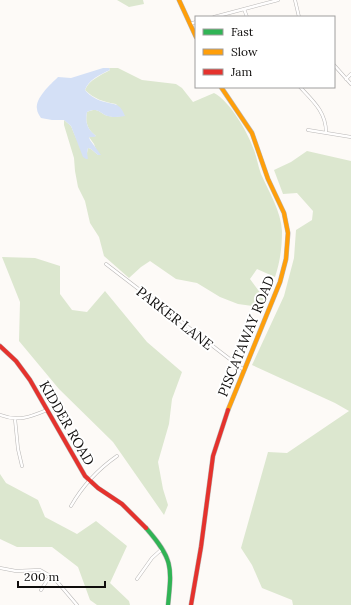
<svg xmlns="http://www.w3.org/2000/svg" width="351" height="605" font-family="Lora,serif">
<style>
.green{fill:#dce7cf}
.water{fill:#d4e0f6}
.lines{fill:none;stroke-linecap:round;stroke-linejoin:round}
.street-casing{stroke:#b9b7b6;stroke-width:3.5}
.fast-casing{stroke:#b9b7b6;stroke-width:5}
.slow-casing{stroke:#b9b7b6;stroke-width:5}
.jam-casing{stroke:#b9b7b6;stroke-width:5}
.street{stroke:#fffefe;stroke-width:2.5}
.fast{stroke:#30b455;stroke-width:4}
.slow{stroke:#ff9f0a;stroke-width:4}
.jam{stroke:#e5322d;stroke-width:4}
.labels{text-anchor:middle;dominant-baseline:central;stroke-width:4;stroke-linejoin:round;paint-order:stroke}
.street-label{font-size:14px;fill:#0f0d0c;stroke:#fff}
</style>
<rect width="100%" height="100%" fill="#fdfaf7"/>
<path class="green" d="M 117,0 L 143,0 L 144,4 L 129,7 Z
M 109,68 L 118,68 L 142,80 L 176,84 L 182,88 L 193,102 L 214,93 C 230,101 248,133 254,150 C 257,158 258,166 261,174 C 269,192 281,211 282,231 C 282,248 280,262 275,277 L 257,269 L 250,279 L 264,298 L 259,307 L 238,304 L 220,297 L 197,283 L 176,279 L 150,261 L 141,267 L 129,278 L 104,256 L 99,237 L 90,223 L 85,201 L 78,187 L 75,171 L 74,158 L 64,125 L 64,120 L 71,126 L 76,138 L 87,153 L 88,148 L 91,149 L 98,155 L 94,144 L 89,137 L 96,136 C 87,129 85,122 87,112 C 97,108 98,111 105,115 C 112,117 118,117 124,115 L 116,104 C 104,102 94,99 85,90 C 89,80 101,75 110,70 Z
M 307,151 L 351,161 L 351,605 L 293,605 L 292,600 L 262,588 L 252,565 L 241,548 L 268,452 L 287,453 L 349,411 L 335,403 L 252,365 L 284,296 L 294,258 L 296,230 L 312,220 L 313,211 L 297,193 L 283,194 L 274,170 L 291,162 Z
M 2,257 L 35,258 L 60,266 L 60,294 L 72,310 L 87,312 L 105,291 L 147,342 L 182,372 L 172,399 L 169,424 L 158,462 L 163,489 L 168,505 L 164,515 L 113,442 L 59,389 L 19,341 L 20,302 Z
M 0,474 L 6,483 L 38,500 L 45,517 L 77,534 L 96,521 L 127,546 L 110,583 L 129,601 L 130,605 L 97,605 L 90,600 L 78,567 L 52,547 L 17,547 L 0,539 Z"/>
<path class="water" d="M 103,68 L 109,68 L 110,70 C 101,74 88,80 85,90 C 90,96 97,100 105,102 C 116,105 120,103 125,116 C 118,117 112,118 105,115 C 98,111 96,108 87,112 C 85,122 87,129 96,136 L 94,137 L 89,137 L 90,140 L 101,155 L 98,155 L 91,149 L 88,148 L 87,153 L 88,159 L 86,159 L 83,157 L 71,126 L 64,120 L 52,120 L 41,118 C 39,115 37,112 37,109 C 35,98 51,84 58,77 L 71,78 Z"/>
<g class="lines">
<g class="street-casing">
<path id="street" d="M 295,0 L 299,17
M 244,9 L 247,17
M 214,17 L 278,0
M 190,24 L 196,22
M 334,65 L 351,84
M 346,79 L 351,74
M 300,87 C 313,101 326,112 326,132
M 308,130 L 351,137
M 106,264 L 244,370
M 0,415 C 18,422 30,417 47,410
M 15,419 L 18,449 L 22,466
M 71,506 C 83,485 97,470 117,456
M 0,568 L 16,571 L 40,570 L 54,578 L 77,605
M 137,579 L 152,558 L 162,549
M 41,590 L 50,576"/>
</g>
<g class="fast-casing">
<path id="fast" d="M 146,528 C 173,559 172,566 168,605"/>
</g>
<g class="slow-casing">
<path id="slow" d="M 179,0 L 196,37
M 221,87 L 252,133 L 268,179 L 284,213 L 288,233 L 286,259 L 280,282 L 228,410"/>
</g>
<g class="jam-casing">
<path id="jam" d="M 0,346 L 16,361 L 30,380 L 85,476 L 98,488 L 122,504 L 146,528
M 191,605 L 201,547 L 213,456 L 228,410"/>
</g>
<use href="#street" class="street"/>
<use href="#fast" class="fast"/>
<use href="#slow" class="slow"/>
<use href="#jam" class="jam"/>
</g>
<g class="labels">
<g class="street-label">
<text transform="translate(175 318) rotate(38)">PARKER LANE</text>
<text transform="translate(246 336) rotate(-68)">PISCATAWAY ROAD</text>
<text transform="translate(67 423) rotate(60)">KIDDER ROAD</text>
</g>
</g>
<rect x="195" y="16" width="140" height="72" fill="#ffffff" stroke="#9f9e9e"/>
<rect x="203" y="29" width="20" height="6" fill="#30b455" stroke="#9f9e9e"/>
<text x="231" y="36" font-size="12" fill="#0f0d0c">Fast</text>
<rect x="203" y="49" width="20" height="6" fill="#ff9f0a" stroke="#9f9e9e"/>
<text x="231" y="56" font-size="12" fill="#0f0d0c">Slow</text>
<rect x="203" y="69" width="20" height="6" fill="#e5322d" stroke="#9f9e9e"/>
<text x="231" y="76" font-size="12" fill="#0f0d0c">Jam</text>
<path d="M18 581v6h87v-6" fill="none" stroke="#0f0d0c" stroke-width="2"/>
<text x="24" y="581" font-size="12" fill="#0f0d0c" stroke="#ffffff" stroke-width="3" paint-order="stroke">200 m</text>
</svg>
